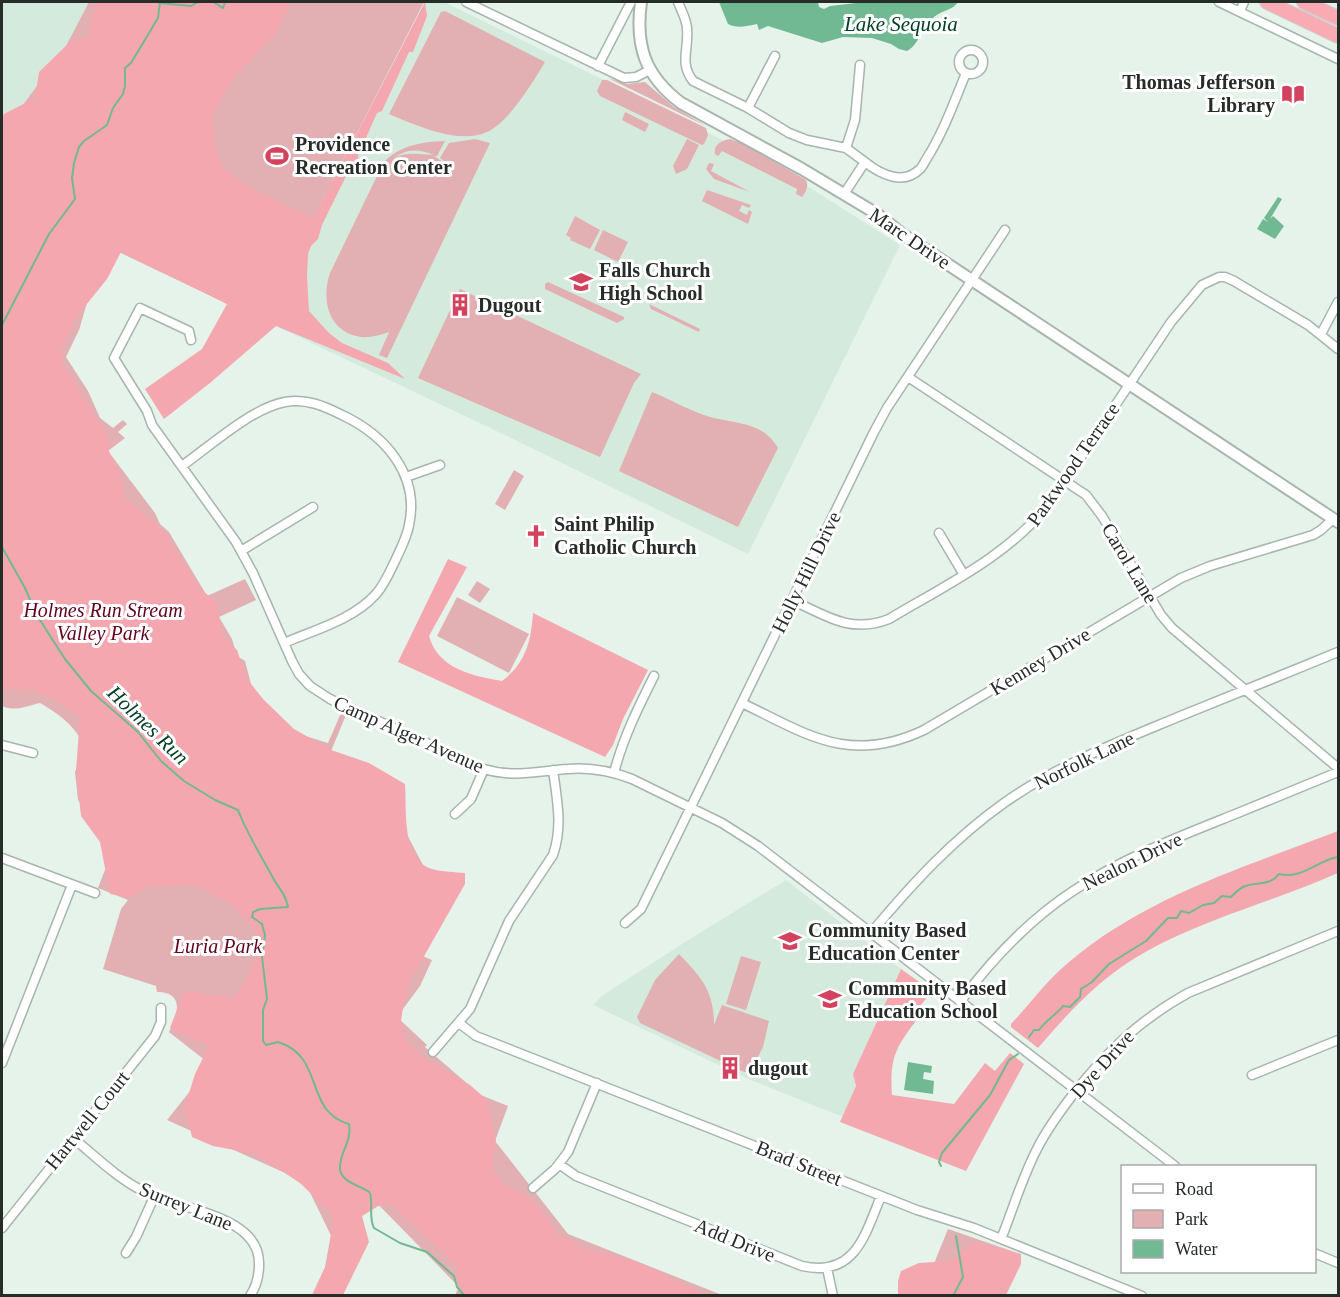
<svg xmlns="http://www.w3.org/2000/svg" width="1340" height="1297" font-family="Georgia,serif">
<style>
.built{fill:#d4eadd}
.green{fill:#e2afb3}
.forest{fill:#f5a7af}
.water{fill:#71b992}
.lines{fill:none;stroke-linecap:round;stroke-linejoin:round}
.stream{stroke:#71b992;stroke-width:2}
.minor-casing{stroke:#a7b5ad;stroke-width:11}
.tertiary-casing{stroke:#a7b5ad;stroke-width:14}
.trunk-casing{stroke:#cfd1d0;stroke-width:16}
.minor{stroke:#fff;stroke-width:8}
.tertiary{stroke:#fff;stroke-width:10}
.trunk{stroke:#faaab3;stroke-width:14}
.labels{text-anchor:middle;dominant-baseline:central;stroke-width:6;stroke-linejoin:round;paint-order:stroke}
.poi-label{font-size:20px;font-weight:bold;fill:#262c28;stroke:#fff;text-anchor:start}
.street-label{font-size:20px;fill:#262c28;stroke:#fff}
.park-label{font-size:20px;font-style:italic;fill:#61031f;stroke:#fff}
.water-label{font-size:21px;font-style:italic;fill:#024027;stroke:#fff}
</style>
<rect width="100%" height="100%" fill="#e5f3eb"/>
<path class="built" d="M 2,2 L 96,2 L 88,37 L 39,72 L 35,98 L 5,114 L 2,117 Z
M 424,2 L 444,2 L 698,126 L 697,127 L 785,172 L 900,245 L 748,554 L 507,436 L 261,319 Z
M 786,880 L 901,969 L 853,1074 L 856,1086 L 843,1117 L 746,1078 L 593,1005 L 603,995 L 693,937 Z"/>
<path class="green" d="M 89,2 L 424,2 L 261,320 L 104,245 L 79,330 L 66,357 L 88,391 L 100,418 L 113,428 L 123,420 L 127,424 L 118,432 L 125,438 L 108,451 L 155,513 L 160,524 L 169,532 L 207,596 L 245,579 L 256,600 L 219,617 L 232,639 L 237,656 L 245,661 L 251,684 L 282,729 L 328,743 L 341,713 L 346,715 L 331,751 L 402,825 L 424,867 L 401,947 L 432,960 L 420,986 L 397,1017 L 427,1045 L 425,1047 L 470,1086 L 468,1090 L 508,1106 L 495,1141 L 568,1234 L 722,1295 L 455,1295 L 459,1287 L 369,1195 L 336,1246 L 305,1182 L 167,1120 L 211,1065 L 169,1032 C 178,1015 185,992 157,992 L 156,986 L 103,969 L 121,909 L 128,900 L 98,888 L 118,836 L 94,821 L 78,800 L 75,772 L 85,748 C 77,727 59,714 40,703 C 26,706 16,712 2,706 L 2,132 L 17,113 L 65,48 Z
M 445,11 L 545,62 C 533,82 509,122 487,132 C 459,145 415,125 389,114 L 441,12 Z
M 608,78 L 627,84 L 645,82 L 674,107 L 706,126 Z
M 602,80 L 607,80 L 706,128 L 708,135 L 704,144 L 702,145 L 600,96 L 597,91 Z
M 625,112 L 649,124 L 645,132 L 622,120 Z
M 475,139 L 490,143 L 387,358 L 379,355 L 389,332 C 380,335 371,338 361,337 C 328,332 321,300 330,273 L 377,176 C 396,150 405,153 434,155 C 403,142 395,159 375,174 C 391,147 417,142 445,141 L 437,156 L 434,156 L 446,164 L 454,175 L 445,162 L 440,158 L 449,143 Z
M 687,139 L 699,145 L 687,169 L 676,174 L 673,166 Z
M 730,139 L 743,144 L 806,180 C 809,186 806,192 802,197 L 796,194 L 797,189 L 722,151 L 718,156 L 715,154 C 713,145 722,140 730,139 Z
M 709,163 L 714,164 L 711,171 L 750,192 L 714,179 L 706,169 Z
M 707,190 L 751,205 L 749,208 L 742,205 L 739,211 L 747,215 L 749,210 L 752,212 L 748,224 L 702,201 Z
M 575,216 L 600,230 L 590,249 L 570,240 L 571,238 L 566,235 Z
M 603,230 L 628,242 L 618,262 L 594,250 Z
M 548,282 L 624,317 L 624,319 L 617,323 L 545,289 L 545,284 Z
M 460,289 L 641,374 L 634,383 L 600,457 L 418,378 Z
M 649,304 L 700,329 L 699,332 L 651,309 Z
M 652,392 C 670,399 686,409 704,415 C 732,425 761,419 778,448 L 738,527 L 619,471 Z
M 514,470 L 524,476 L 505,510 L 495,504 Z
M 477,581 L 490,589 L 480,603 L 468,595 Z
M 457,597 L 529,634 L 509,673 L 437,636 Z
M 679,954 C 702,978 714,991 714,1025 L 722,1005 L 769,1021 L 763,1047 L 751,1071 L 744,1072 L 640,1023 L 637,1017 L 655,980 Z
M 741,956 L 761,962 L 746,1010 L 726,1004 Z
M 948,1229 L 1020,1254 L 1004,1295 L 900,1296 L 898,1293 L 921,1268 L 931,1271 Z"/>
<path class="forest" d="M 96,2 L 291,2 L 276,33 L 233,79 L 212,115 L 216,152 L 226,170 L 250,188 L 313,218 L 425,2 L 427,16 L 413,52 L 409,52 L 382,111 L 377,113 L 365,140 L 359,143 L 358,159 L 350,168 L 322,225 L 318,239 L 311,246 L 308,254 L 307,277 L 309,311 L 329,333 L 342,343 L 388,363 L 405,379 L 276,326 L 210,383 L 164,419 L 145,389 L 202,349 L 227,304 L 121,252 L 107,279 L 74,320 L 62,350 L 64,366 L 110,440 L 108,449 L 121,477 L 125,498 L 162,529 L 201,590 L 216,601 L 223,636 L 237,650 L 247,679 L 263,699 L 294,729 L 331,750 L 369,763 L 405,784 C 407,810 401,859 432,869 C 442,872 455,872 465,873 L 465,884 L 410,981 L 404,1001 L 401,1021 L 406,1040 L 421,1056 L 470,1085 L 486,1099 L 496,1140 L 492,1160 L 494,1170 L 499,1179 L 507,1186 L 526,1195 L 545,1215 L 556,1233 L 583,1248 L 643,1264 L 705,1295 L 464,1295 L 458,1286 L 456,1265 L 391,1204 L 380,1205 L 362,1216 L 369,1242 L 343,1295 L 312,1295 L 325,1267 L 333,1223 L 331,1213 L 300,1183 L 256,1154 L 213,1146 L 192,1137 L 185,1106 L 195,1074 L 209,1046 L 170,1028 L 184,991 L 234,998 L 246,980 L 258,951 L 255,930 L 233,906 L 195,885 L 149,886 L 130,897 L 110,894 L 100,842 L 81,816 L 76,771 L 80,717 L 62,704 L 33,690 L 2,690 L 2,117 L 4,114 L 35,98 L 39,72 L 71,41 L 88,37 Z
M 448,559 L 467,567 L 429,636 C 438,669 473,676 502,681 C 526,663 531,641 533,613 L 648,670 L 623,719 L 613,745 L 605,757 L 398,662 Z
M 1338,831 L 1338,873 C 1269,904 1182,924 1120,968 C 1088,991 1063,1019 1038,1048 L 1011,1027 L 1011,1024 C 1030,1004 1047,980 1068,963 C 1145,897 1245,867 1338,831 Z
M 901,969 L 932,991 L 917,1010 L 921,1014 C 898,1045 889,1054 892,1095 L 954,1104 L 985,1063 L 995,1071 L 1010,1053 L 1024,1064 L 966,1171 L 840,1122 L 856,1086 L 853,1074 Z
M 975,1242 L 1021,1254 L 1021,1264 L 1006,1295 L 902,1295 L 898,1293 L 898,1281 L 901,1271 L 919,1263 L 950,1261 Z"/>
<path class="water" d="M 719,2 L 818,2 L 819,7 L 824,9 L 830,6 L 864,2 L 958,2 C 952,11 942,10 934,17 C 922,26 920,44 907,51 L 899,49 L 891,44 L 872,38 L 843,37 L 822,43 L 768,26 L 759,30 L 757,24 C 747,26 737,29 728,24 Z
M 1278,197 L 1282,199 L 1270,219 L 1273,216 L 1284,226 L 1275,239 L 1257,229 L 1263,219 L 1268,222 L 1264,218 Z
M 908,1062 L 932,1066 L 931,1073 L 924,1072 L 923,1079 L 934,1081 L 933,1094 L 904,1090 Z"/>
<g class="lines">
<path class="stream" d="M 213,2 L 223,8 L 225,2
M 159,3 L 191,6 L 198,2
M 2,325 L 49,234 L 75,199 L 72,178 L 74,163 L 79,147 L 84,141 L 107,125 L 113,108 L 123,94 L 125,86 L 125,68 L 131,63 L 158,18 L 160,2
M 2,547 L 25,588 L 36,614 L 65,659 L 91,691 L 138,732 L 161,761 L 184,781 L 215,800 L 238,810 C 247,834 261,855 273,878 C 279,889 286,894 288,907 L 260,909 L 253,912 L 252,917 L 262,924 L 265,935 L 262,957 L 267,999 L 263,1010 L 263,1041 L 266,1045 L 278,1042 C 326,1057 303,1111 349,1124 C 352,1143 339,1152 340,1169 C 341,1182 361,1186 369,1192 C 374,1196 368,1218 374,1228 L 400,1243 L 427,1252 L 454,1276 L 457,1287 L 465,1296
M 1029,1037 L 1034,1030 L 1039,1030 C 1047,1019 1055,1016 1063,1006 L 1070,1007 L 1080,997 L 1081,989 L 1092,982 L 1109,964 L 1146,941 L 1168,918 L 1177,918 L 1181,911 L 1189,913 L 1203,905 L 1214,903 L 1222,896 L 1231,897 C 1234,894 1239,889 1243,887 C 1255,881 1269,887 1279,874 C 1301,880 1318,860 1338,857
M 941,1166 L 939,1162 L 942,1153 L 990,1095 L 1009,1060 L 1018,1054
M 953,1296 L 963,1277 L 956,1236"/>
<g class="minor-casing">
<path id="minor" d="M 466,2 L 624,78 L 636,77 L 650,70
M 678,2 C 681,10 687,20 687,29 C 689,49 679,63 693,81 L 748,108 L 789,133 L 807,140 L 846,148 L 865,162 L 844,194
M 1219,2 L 1338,59
M 1240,11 L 1244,2
M959 62a12 12 0 1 1 24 0a12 12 0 1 1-24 0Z
M 598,66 L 631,2
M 748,108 L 775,56
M 846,148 L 855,120 L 860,65
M 865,162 C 880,174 903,186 920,169 C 923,166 925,161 927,158 C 944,131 954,102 966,73
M 1321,334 L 1338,302
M 191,340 L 189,331 L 140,308 L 114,358 L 147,411 L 152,425 L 236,542 L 253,573 L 292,661 L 299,674 L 310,686 L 330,699 L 484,769 C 513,778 538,771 568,769 C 590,767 611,771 632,779 L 722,823 L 758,846 L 1175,1166
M 908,377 L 1086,495 L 1102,516 L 1161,615 L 1172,628 L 1338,768
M 182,466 C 210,446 252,408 285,402 C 306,398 324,406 342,415 C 385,435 420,475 409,525 C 407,537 401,548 396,559 C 390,571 385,584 376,594 C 353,620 314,630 284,643
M 406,477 L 440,465
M 939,533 L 964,575
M 241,551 L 313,507
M 792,600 C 826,616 851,634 889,619 C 946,585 1008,556 1050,503 L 1171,322 L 1202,285 L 1219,277 L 1225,277 L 1234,281 L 1308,325 L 1338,349
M 742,703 C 808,735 850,765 924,730 L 1181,578 L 1210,566 L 1313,535 L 1321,530 L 1333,519
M 2,745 L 33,753
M 614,773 C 623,738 638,708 654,676
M 455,814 L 471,799 L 484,769
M 2,858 L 95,893
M 625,923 L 641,909 L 874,432 L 887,408 L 1005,230
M 871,933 C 911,885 952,840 1004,803 C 1058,765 1118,742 1178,717 C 1232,695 1285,674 1338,652
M 960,1002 C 992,959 1029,920 1073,891 C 1123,858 1178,837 1233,815 C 1268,801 1303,786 1338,772
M 459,1023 L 476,1036 L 917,1210 L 974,1228 L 1142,1296
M 433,1052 L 470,1009 L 509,921 L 553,855 C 563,826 557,800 553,770
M 2,1063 L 72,885
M 1252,1075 L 1338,1040
M 73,1138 C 95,1156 117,1178 143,1191 C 177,1210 261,1214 259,1265 C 259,1276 256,1287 250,1296
M 559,1164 L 576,1176 L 802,1266 C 855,1278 865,1235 881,1196
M 533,1188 L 555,1169 L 568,1152 L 597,1083
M 2,1228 L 155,1036 L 161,1022 L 161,1008
M 1001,1239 C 1013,1209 1022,1178 1037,1149 C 1047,1129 1061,1110 1075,1092 C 1109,1049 1140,1020 1188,993 L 1338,931
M 126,1253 L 136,1237 L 154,1197
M 1314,1253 L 1338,1263
M 827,1268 L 833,1296"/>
</g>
<g class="tertiary-casing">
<path id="tertiary" d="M 641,2 C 635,46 645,76 681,103 L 802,169 L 877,214 L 902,234 L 1338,522"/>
</g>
<g class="trunk-casing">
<path id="trunk" d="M 1267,2 L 1338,36
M 1304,2 L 1338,18"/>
</g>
<use href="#minor" class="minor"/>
<use href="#tertiary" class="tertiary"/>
<use href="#trunk" class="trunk"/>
</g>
<defs>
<g id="library-bare" transform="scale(1.8)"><path d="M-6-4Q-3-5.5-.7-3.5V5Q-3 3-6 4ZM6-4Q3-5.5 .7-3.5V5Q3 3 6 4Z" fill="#d3425e" stroke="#fff" stroke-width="2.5" paint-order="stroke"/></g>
<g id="stadium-bare" transform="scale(1.8)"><path d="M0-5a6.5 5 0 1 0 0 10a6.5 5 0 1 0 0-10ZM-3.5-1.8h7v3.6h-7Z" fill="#d3425e" stroke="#fff" stroke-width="2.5" paint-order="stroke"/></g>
<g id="school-bare" transform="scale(1.8)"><path d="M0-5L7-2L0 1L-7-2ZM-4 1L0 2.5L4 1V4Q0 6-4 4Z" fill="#d3425e" stroke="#fff" stroke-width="2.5" paint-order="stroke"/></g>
<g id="building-bare" transform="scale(1.8)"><path d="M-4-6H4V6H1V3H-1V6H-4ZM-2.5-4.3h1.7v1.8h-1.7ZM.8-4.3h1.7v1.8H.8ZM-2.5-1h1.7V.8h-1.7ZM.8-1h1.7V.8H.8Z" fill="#d3425e" stroke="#fff" stroke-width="2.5" paint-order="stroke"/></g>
<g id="church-bare" transform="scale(1.8)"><path d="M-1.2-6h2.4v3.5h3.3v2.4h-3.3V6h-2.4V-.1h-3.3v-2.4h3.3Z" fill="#d3425e" stroke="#fff" stroke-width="2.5" paint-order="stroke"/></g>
</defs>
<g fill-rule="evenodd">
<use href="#library-bare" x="1293" y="94"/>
<use href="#stadium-bare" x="277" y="156"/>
<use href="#school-bare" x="581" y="282"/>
<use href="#building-bare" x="460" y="305"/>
<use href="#church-bare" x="536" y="536"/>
<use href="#school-bare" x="790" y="941"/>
<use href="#school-bare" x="830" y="999"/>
<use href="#building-bare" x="730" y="1068"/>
</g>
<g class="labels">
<g class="poi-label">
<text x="1275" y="82" text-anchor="end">Thomas Jefferson<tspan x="1275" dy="23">Library</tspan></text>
<text x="295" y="144">Providence<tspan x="295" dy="23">Recreation Center</tspan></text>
<text x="599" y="270">Falls Church<tspan x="599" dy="23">High School</tspan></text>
<text x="478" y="305">Dugout</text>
<text x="554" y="524">Saint Philip<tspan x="554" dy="23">Catholic Church</tspan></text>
<text x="808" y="930">Community Based<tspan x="808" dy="23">Education Center</tspan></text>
<text x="848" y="988">Community Based<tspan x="848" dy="23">Education School</tspan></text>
<text x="748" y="1068">dugout</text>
</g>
<g class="street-label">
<text transform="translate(910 238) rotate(34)">Marc Drive</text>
<text transform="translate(1073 464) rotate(-55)">Parkwood Terrace</text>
<text transform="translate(1130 563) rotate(59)">Carol Lane</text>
<text transform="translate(806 572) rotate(-64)">Holly Hill Drive</text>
<text transform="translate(1040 661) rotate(-31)">Kenney Drive</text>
<text transform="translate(409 734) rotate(24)">Camp Alger Avenue</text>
<text transform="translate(1084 760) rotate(-26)">Norfolk Lane</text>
<text transform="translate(1132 861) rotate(-26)">Nealon Drive</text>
<text transform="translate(1102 1064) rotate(-48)">Dye Drive</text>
<text transform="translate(87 1120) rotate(-51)">Hartwell Court</text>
<text transform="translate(799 1163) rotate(22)">Brad Street</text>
<text transform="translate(186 1206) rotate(22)">Surrey Lane</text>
<text transform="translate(735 1240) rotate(22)">Add Drive</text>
</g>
<g class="park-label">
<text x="103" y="610">Holmes Run Stream<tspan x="103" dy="23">Valley Park</tspan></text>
<text x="218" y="946">Luria Park</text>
</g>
<g class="water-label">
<text x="901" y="24">Lake Sequoia</text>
<text transform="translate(148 725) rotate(44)">Holmes Run</text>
</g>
</g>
<rect width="1340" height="1297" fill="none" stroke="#262c28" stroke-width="6"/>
<rect x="1121" y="1165" width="195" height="108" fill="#ffffff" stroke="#a8aba9" stroke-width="1.5"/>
<rect x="1133" y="1184" width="30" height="9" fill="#ffffff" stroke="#a8aba9" stroke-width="1.5"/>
<text x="1175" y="1195" font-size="18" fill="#262c28">Road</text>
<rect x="1133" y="1210" width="30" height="18" fill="#e2afb3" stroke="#a8aba9" stroke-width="1.5"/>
<text x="1175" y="1225" font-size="18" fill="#262c28">Park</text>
<rect x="1133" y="1240" width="30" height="18" fill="#71b992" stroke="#a8aba9" stroke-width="1.5"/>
<text x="1175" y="1255" font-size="18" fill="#262c28">Water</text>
</svg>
